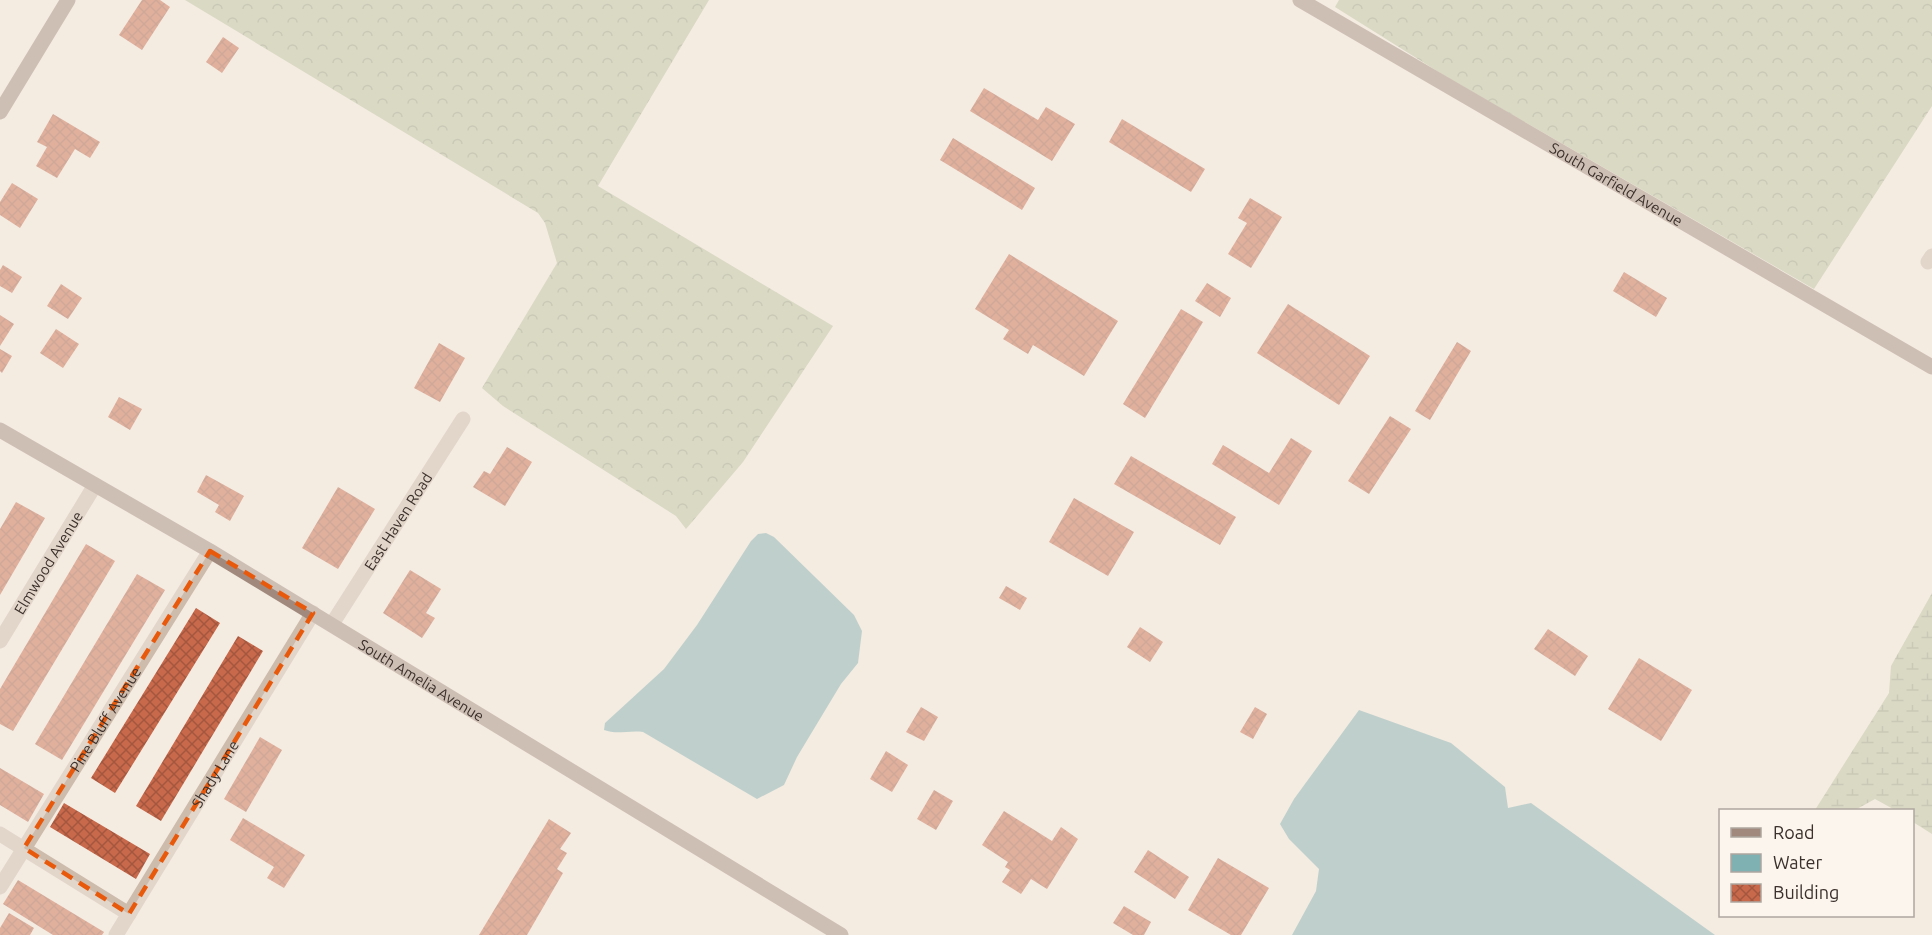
<svg xmlns="http://www.w3.org/2000/svg" width="1932" height="935" font-family="Ubuntu,sans-serif">
<style>
.forest{fill:url(#forest-crowns)}
.wetland{fill:url(#wetland-marsh)}
.water{fill:#7fb0b2}
.building{fill:url(#building-cross-hatch)}
.lines{fill:none;stroke-linecap:round;stroke-linejoin:round}
.street{stroke:#cdbbac;stroke-width:15}
.secondary{stroke:#a18a7d;stroke-width:15}
.marked{fill:none;stroke:#e8590c;stroke-width:4.5;stroke-dasharray:12 8;stroke-linejoin:round}
.labels{text-anchor:middle;dominant-baseline:central;stroke-width:6;stroke-linejoin:round;paint-order:stroke}
.street-label{font-size:15px;fill:#3b302b;stroke:#fbf5ee}
</style>
<defs>
<pattern id="forest-crowns" width="20" height="18" patternUnits="userSpaceOnUse" patternTransform="scale(1.5)"><rect width="20" height="18" fill="#b8c4a0"/><path d="M2 6a3 3 0 1 1 6 0M12 15a3 3 0 1 1 6 0" fill="none" stroke="#97a083"/></pattern>
<pattern id="wetland-marsh" width="20" height="14" patternUnits="userSpaceOnUse" patternTransform="scale(1.5)"><rect width="20" height="14" fill="#b8c4a0"/><path d="M1 5h8M5 5V1M11 12h8M15 12V8" fill="none" stroke="#97a083"/></pattern>
<pattern id="building-cross-hatch" width="8" height="8" patternUnits="userSpaceOnUse" patternTransform="scale(1.5)"><rect width="8" height="8" fill="#c8694b"/><path d="M0 0l8 8M0 8l8-8" fill="none" stroke="#a4573f"/></pattern>
</defs>
<rect width="100%" height="100%" fill="#f4ebe1"/>
<path class="forest" d="M 185,0 L 709,0 L 598,186 L 833,326 L 743,462 L 686,529 L 676,516 L 503,406 L 482,388 L 557,263 L 545,223 L 538,213 Z
M 1339,0 L 1932,0 L 1932,106 L 1814,289 L 1445,76 L 1335,7 Z"/>
<path class="wetland" d="M 1932,593 L 1932,834 L 1913,822 L 1912,810 L 1895,810 L 1875,799 L 1855,810 L 1815,810 L 1889,693 L 1891,666 Z"/>
<path class="water" d="M 766,533 L 774,537 L 854,615 L 862,631 L 858,663 L 841,684 L 797,757 L 784,785 L 757,799 L 643,732 C 629,730 617,735 604,730 L 605,723 L 664,669 L 697,625 L 751,541 L 758,534 Z
M 1359,710 L 1451,743 L 1505,787 L 1508,808 L 1531,803 L 1715,935 L 1292,935 L 1316,891 L 1319,869 L 1289,839 L 1280,824 L 1294,799 Z"/>
<path class="building" d="M 142,0 L 160,0 L 170,7 L 142,50 L 119,35 Z
M 223,37 L 239,48 L 222,73 L 206,62 Z
M 984,88 L 1038,120 L 1046,107 L 1075,124 L 1052,161 L 970,111 Z
M 53,114 L 100,142 L 90,158 L 75,149 L 57,178 L 36,166 L 47,147 L 37,142 Z
M 1122,119 L 1205,169 L 1191,192 L 1109,142 Z
M 953,138 L 1035,188 L 1022,210 L 940,160 Z
M 12,183 L 38,199 L 20,228 L 0,215 L 0,202 Z
M 1250,198 L 1282,217 L 1251,268 L 1228,254 L 1247,223 L 1238,218 Z
M 1009,254 L 1118,321 L 1084,376 L 1033,345 L 1028,354 L 1003,339 L 1009,330 L 975,309 Z
M 3,265 L 22,277 L 12,293 L 0,286 L 0,270 Z
M 1624,272 L 1667,298 L 1656,317 L 1613,291 Z
M 1207,283 L 1231,298 L 1220,317 L 1195,301 Z
M 61,284 L 82,298 L 68,319 L 47,306 Z
M 1288,304 L 1370,356 L 1339,405 L 1257,353 Z
M 1181,309 L 1203,322 L 1145,418 L 1123,404 Z
M 0,315 L 14,324 L 0,346 Z
M 56,329 L 79,344 L 63,368 L 40,353 Z
M 1457,342 L 1471,351 L 1430,420 L 1415,411 Z
M 439,343 L 465,358 L 440,402 L 414,388 Z
M 0,349 L 12,356 L 2,373 L 0,371 Z
M 119,397 L 142,409 L 130,430 L 108,417 Z
M 1390,416 L 1411,429 L 1369,494 L 1348,481 Z
M 1291,438 L 1312,451 L 1279,505 L 1212,464 L 1223,445 L 1269,473 Z
M 507,447 L 532,462 L 505,506 L 473,487 L 484,471 L 490,474 Z
M 1131,456 L 1236,517 L 1220,545 L 1114,484 Z
M 206,475 L 244,496 L 230,521 L 215,512 L 219,505 L 197,492 Z
M 338,487 L 375,509 L 338,569 L 302,548 Z
M 1074,498 L 1134,532 L 1108,576 L 1049,542 Z
M 16,502 L 45,518 L 0,595 L 0,529 Z
M 86,544 L 115,561 L 13,731 L 0,724 L 0,689 Z
M 410,570 L 441,589 L 426,613 L 435,618 L 422,638 L 383,613 Z
M 137,574 L 165,590 L 62,760 L 35,744 Z
M 1006,586 L 1027,598 L 1020,610 L 999,598 Z
M 196,608 L 220,623 L 115,793 L 91,778 Z
M 1140,627 L 1163,642 L 1150,662 L 1127,647 Z
M 1548,629 L 1588,656 L 1575,676 L 1534,649 Z
M 238,636 L 263,651 L 161,821 L 136,806 Z
M 1639,658 L 1692,690 L 1661,741 L 1608,709 Z
M 921,707 L 938,717 L 924,741 L 906,732 Z
M 1255,707 L 1267,714 L 1253,739 L 1240,732 Z
M 260,737 L 282,750 L 246,812 L 224,799 Z
M 886,751 L 908,765 L 892,792 L 870,779 Z
M 0,768 L 44,794 L 28,822 L 0,805 Z
M 934,790 L 953,801 L 936,830 L 917,819 Z
M 64,803 L 150,854 L 136,879 L 50,827 Z
M 1004,811 L 1052,841 L 1061,827 L 1078,839 L 1047,889 L 1031,879 L 1021,894 L 1002,882 L 1010,870 L 1005,867 L 1008,862 L 982,845 Z
M 243,818 L 305,855 L 284,888 L 267,878 L 274,867 L 230,840 Z
M 549,819 L 571,833 L 560,849 L 567,853 L 557,869 L 563,873 L 527,935 L 479,935 Z
M 1148,850 L 1189,877 L 1175,899 L 1134,872 Z
M 1218,858 L 1269,888 L 1241,935 L 1231,935 L 1188,910 Z
M 18,880 L 104,932 L 102,935 L 53,935 L 3,904 Z
M 1124,906 L 1151,922 L 1144,935 L 1133,935 L 1113,923 Z
M 9,913 L 34,928 L 30,935 L 0,935 L 0,928 Z"/>
<g class="lines">
<g class="street">
<path d="M 1928,262 L 1932,256"/>
<path id="s1" d="M 332,624 L 463,419"/>
<path id="s2" d="M 0,641 L 95,485"/>
<path d="M 0,834 L 129,914"/>
<path id="s3" d="M 0,887 L 210,551"/>
<path id="s4" d="M 116,935 L 313,613"/>
</g>
<g class="secondary">
<path id="s5" d="M 1300,0 L 1932,367"/>
<path d="M 0,112 L 68,0"/>
<path id="s6" d="M 0,430 L 210,551 L 841,935"/>
</g>
</g>
<path d="M0 0H1932V935H0ZM 210,551 L 313,613 L 129,914 L 24,848 Z" fill="#f4ebe1" fill-opacity=".55" fill-rule="evenodd"/>
<path class="marked" d="M 210,551 L 313,613 L 129,914 L 24,848 Z"/>
<g class="labels">
<g class="street-label">
<text stroke="none"><textPath href="#s5" startOffset="366">South Garfield Avenue</textPath></text>
<text stroke="none"><textPath href="#s1" startOffset="122">East Haven Road</textPath></text>
<text stroke="none"><textPath href="#s2" startOffset="92">Elmwood Avenue</textPath></text>
<text stroke="none"><textPath href="#s6" startOffset="490">South Amelia Avenue</textPath></text>
<text stroke="none"><textPath href="#s3" startOffset="198">Pine Bluff Avenue</textPath></text>
<text stroke="none"><textPath href="#s4" startOffset="189">Shady Lane</textPath></text>
</g>
</g>
<rect x="1719" y="809" width="195" height="108" fill="#fbf5ee" stroke="#aea6a0" stroke-width="1.5"/>
<rect x="1731" y="828" width="30" height="9" fill="#a18a7d" stroke="#aea6a0" stroke-width="1.5"/>
<text x="1773" y="839" font-size="18" fill="#3b302b">Road</text>
<rect x="1731" y="854" width="30" height="18" fill="#7fb0b2" stroke="#aea6a0" stroke-width="1.5"/>
<text x="1773" y="869" font-size="18" fill="#3b302b">Water</text>
<rect x="1731" y="884" width="30" height="18" fill="url(#building-cross-hatch)" stroke="#aea6a0" stroke-width="1.5"/>
<text x="1773" y="899" font-size="18" fill="#3b302b">Building</text>
</svg>
